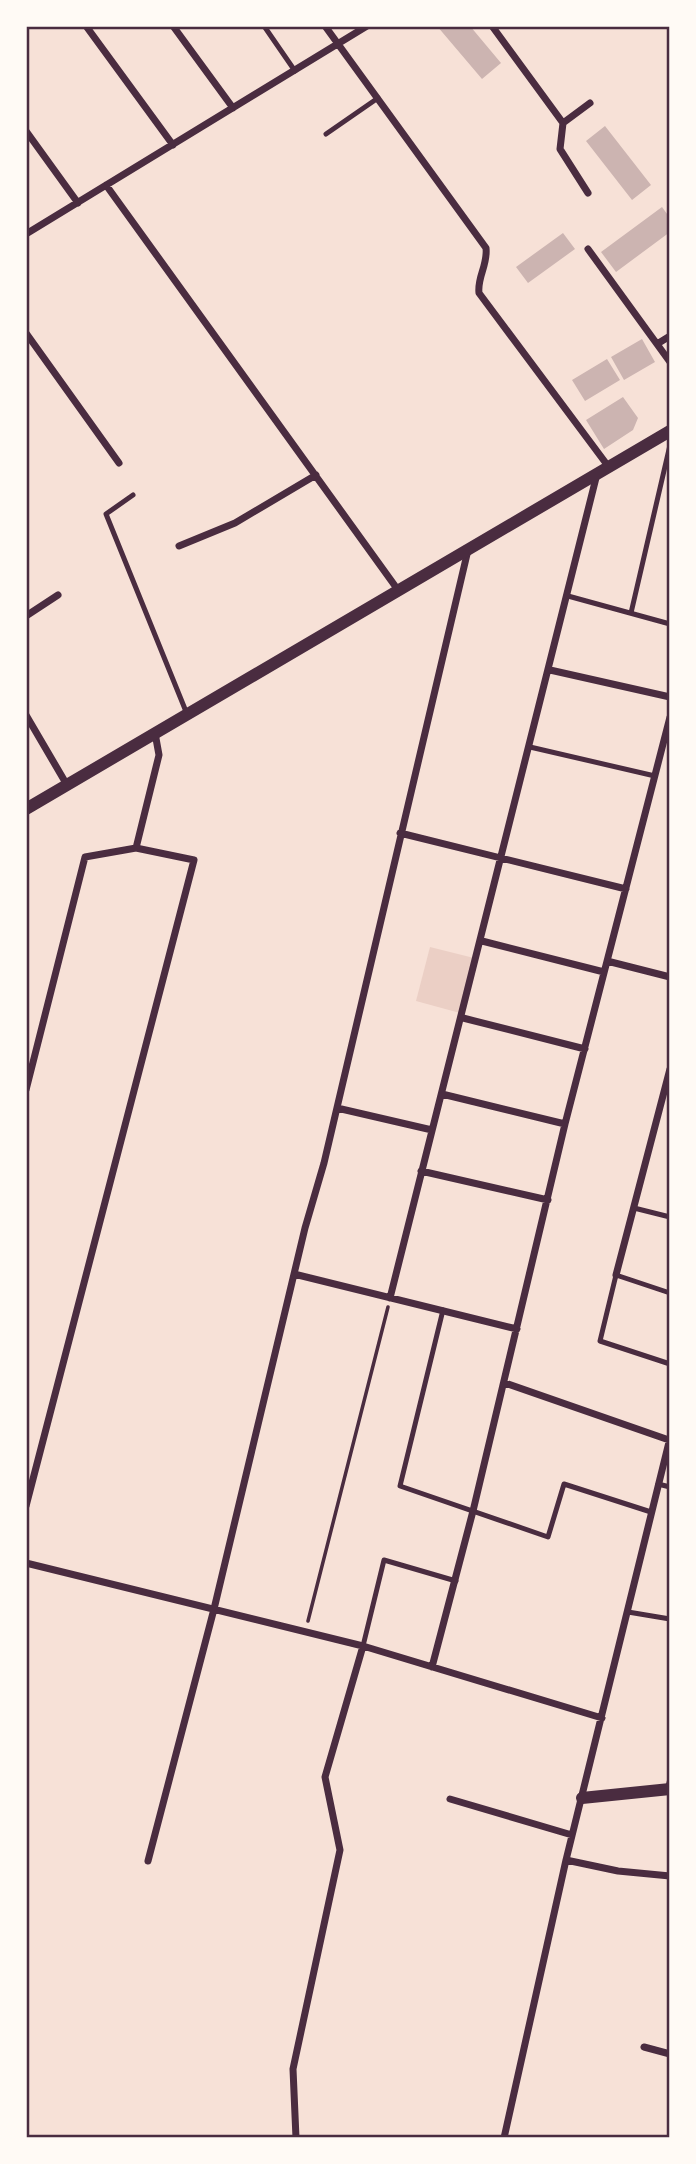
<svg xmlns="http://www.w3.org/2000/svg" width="696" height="2164" font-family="'Open Sans',sans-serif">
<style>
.green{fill:#ebcfc5}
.building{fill:#ccb4b1}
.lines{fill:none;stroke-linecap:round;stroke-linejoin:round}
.path{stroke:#4a2c40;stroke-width:3.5}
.service{stroke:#4a2c40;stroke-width:5}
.minor{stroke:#4a2c40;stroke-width:7}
.tertiary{stroke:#4a2c40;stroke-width:12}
.neatline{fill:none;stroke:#4a2c40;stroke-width:2.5}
</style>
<rect width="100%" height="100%" fill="#f7e1d7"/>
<path class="green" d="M 430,947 L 474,958 L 460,1013 L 416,1001 Z"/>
<path class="building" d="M 437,26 L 470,26 L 501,63 L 482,79 Z
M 605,126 L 651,185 L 632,200 L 586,141 Z
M 662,207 L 670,218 L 670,232 L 616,272 L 601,252 Z
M 563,233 L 575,249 L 528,283 L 516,267 Z
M 642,339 L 655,362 L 624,380 L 611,357 Z
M 607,359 L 620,380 L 585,401 L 572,380 Z
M 623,397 L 638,418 L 633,430 L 604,449 L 586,420 Z"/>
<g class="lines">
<path class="path" d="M 308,1621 L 388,1307"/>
<path class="service" d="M 264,26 L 295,71
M 326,134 L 378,98
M 133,495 L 106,514 L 187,714
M 568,596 L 670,624
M 631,613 L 670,445
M 530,747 L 655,776
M 634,1208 L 670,1217
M 670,1293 L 616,1275 L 600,1341 L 670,1364
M 443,1310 L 400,1486 L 548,1537 L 564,1484 L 651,1512
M 658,1484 L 670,1487
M 628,1612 L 670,1619
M 363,1646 L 384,1560 L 456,1581
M 667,1790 L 670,1779"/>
<path class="minor" d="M 86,26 L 173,145
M 173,26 L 233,108
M 325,26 L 486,248 C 488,265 477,277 479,293 L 608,466
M 492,26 L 563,123 L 560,149 L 588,193
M 563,123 L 590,103
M 26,131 L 78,203
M 106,185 L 398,590
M 26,234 L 367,26
M 588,249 L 670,362
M 26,333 L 119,463
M 657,344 L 670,336
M 179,546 L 235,523 L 316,475
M 26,616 L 58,595
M 550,670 L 670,697
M 26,715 L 67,785
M 400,833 L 626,889
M 482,941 L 604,972
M 607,961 L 670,977
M 463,1018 L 585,1049
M 26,1090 L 85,857 L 136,848
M 442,1094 L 565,1124
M 337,1108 L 432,1130
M 421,1171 L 548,1200
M 294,1274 L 517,1329
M 616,1275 L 670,1069
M 390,1298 L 597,474
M 505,1383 L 669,1440
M 26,1506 L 194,860 L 136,848 L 159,755 L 155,733
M 26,1563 L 363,1646 L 602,1718
M 432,1667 L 473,1511 L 565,1124 L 670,717
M 450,1799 L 572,1835
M 566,1860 L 618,1871 L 670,1876
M 148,1861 L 214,1609 L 305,1228 L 324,1163 L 468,550
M 644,2047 L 670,2054
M 296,2138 L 293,2069 L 340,1850 L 325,1777 L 363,1646
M 504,2138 L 566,1860 L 670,1438"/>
<path class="tertiary" d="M 26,809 L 670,431
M 582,1798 L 670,1789"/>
</g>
<rect width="696" height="2164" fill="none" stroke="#fffaf5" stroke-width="56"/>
<rect x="28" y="28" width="640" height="2108" class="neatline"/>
</svg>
